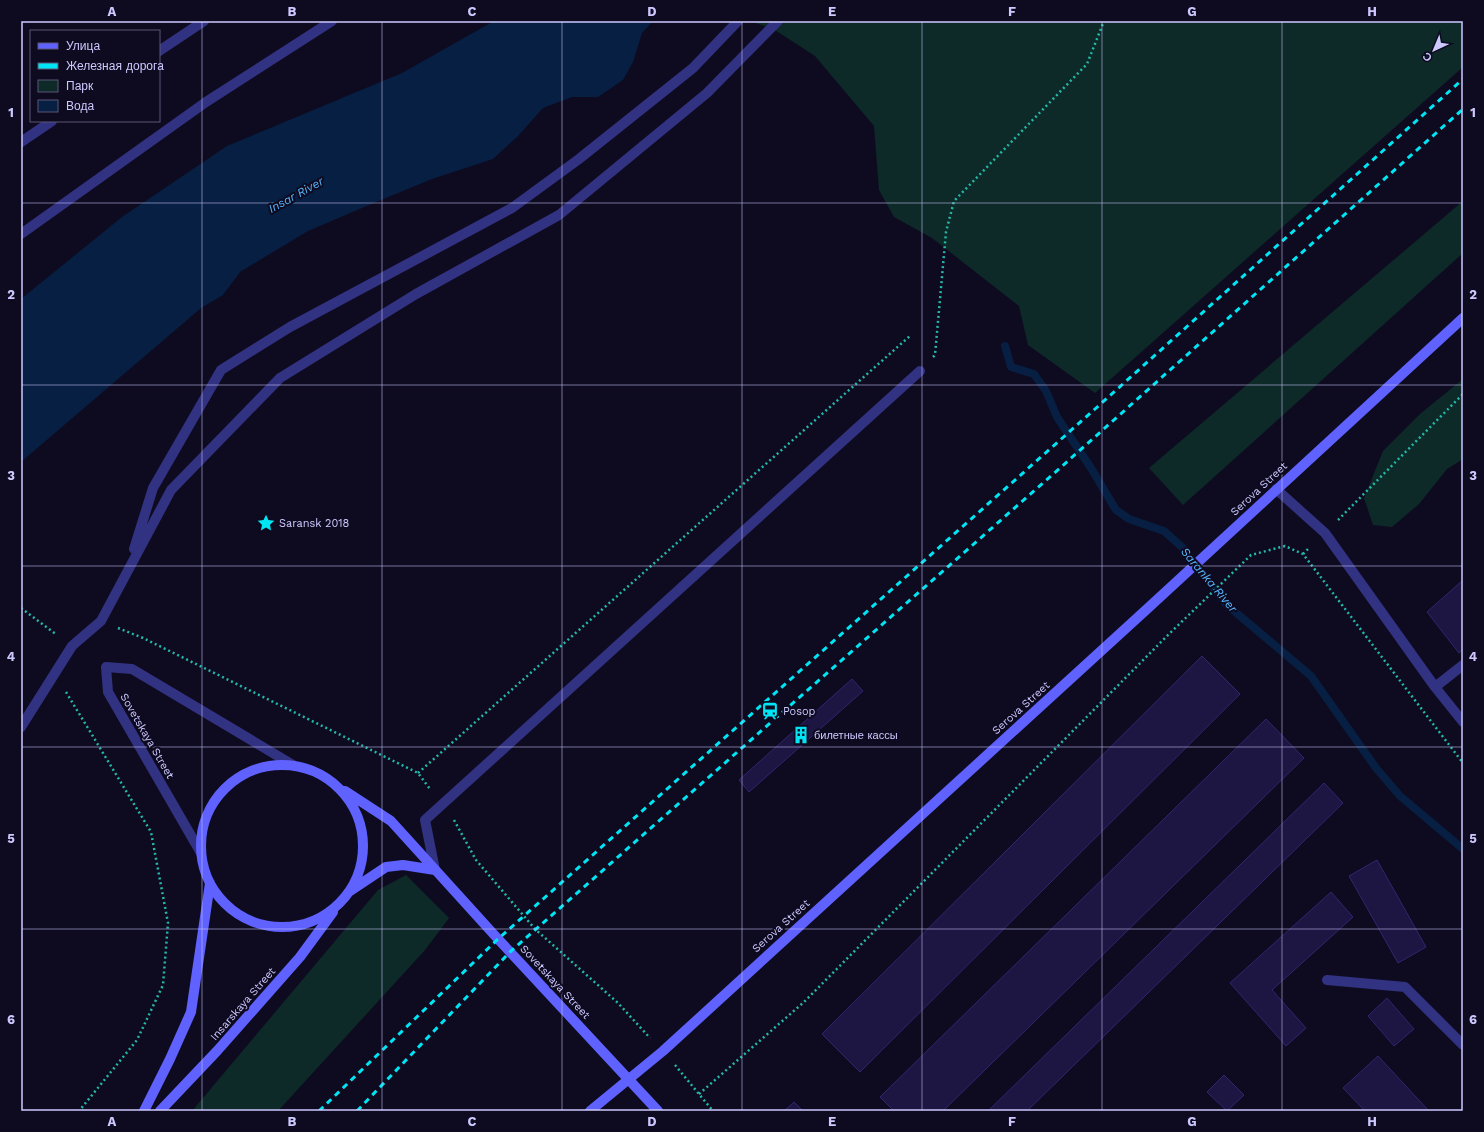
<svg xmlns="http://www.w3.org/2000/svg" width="1484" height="1132" font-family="'Work Sans',sans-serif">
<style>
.green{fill:#0d2a28}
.water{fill:#071f42}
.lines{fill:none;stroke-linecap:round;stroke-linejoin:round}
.stream{stroke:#071f42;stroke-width:8}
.building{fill:#1d1542;stroke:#312670}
.path{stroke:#24b8aa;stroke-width:2.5;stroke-dasharray:2 3;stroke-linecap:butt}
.lane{stroke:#323282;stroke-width:10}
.street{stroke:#323282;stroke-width:10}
.secondary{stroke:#6062ff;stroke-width:10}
.rail{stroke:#00e5f4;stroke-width:3;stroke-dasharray:6 5;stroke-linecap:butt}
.grid{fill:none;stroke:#cdc9ff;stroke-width:1;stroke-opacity:0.55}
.labels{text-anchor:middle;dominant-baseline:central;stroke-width:4;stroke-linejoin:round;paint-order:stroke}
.street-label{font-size:11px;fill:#cdc9ff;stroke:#0e0b20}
.poi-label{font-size:11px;fill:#cdc9ff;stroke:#0e0b20;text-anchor:start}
.water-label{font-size:12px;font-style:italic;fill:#57b7ff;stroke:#0e0b20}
.neatline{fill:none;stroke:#cdc9ff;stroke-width:1.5}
.grid-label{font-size:13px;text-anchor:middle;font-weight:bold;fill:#cdc9ff}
</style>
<rect width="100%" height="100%" fill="#0e0b20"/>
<path class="green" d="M 750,21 L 1463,21 L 1463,67 L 1095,393 L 1028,345 L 1019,306 L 932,238 L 894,217 L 879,190 L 874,126 L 815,56 L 775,30 Z
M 1463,201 L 1463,253 L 1183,505 L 1149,468 Z
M 1463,379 L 1463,459 L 1447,469 L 1419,504 L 1392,527 L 1373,525 L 1364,498 L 1383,451 L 1420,414 Z
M 406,875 L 449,918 L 425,950 L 278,1111 L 192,1111 L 378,890 Z"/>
<path class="water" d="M 494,21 L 653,21 L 642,33 L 633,62 L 623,80 L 598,97 L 572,97 L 543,108 L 518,136 L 493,159 L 432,179 L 369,205 L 308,231 L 240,272 L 223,295 L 201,308 L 21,462 L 21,299 L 122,217 L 227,146 L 402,73 Z"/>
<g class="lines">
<path class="stream" d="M 1005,346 L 1011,367 L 1034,374 L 1046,391 L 1057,417 L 1091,468 L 1116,510 L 1129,519 L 1164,531 L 1183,548 L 1227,605 L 1311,676 L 1376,768 L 1400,796 L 1463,849"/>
</g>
<path class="building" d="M 1463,580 L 1463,649 L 1459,653 L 1427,612 Z
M 1202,656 L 1240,694 L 860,1072 L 822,1034 Z
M 852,679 L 863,691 L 749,792 L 739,780 Z
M 1266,719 L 1304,758 L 943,1111 L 894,1111 L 880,1097 Z
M 1324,783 L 1343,803 L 1027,1111 L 988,1111 Z
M 1377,860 L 1426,947 L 1398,963 L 1349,876 Z
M 1331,892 L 1353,917 L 1272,990 L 1306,1028 L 1286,1046 L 1230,983 Z
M 1387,998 L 1414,1029 L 1394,1046 L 1368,1016 Z
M 1378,1056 L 1429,1111 L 1365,1111 L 1343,1088 Z
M 1224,1075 L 1244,1095 L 1227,1111 L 1207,1092 Z
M 794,1102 L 803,1111 L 784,1111 Z"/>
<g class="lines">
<path class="path" d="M 933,357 L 935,355 L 946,232 L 954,201 L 1087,64 L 1104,21
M 1338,520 L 1463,394
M 1303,554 L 1310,547
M 21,608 L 57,635
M 118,628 L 143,638 L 418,773 L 430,789
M 66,692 L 151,832 L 168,923 L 163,985 L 137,1040 L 79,1111
M 418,773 L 911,335
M 454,820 L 476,860 L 535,929 L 618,1003 L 650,1038
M 675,1065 L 713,1111
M 699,1094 L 804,1002 L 1169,634 L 1251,555 L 1285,546 L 1303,554 L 1463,763"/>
<path class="lane" d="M 1276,489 L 1325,533 L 1435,687 L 1463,722
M 1435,687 L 1463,665
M 201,853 L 108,692 L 106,667 L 132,669 L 293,765
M 435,870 L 425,820 L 920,371
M 1327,980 L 1405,987 L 1463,1045"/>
<path class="street" d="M 159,51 L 204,21
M 21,142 L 52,121
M 21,234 L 206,102 L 332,21
M 134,549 L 153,488 L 221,370 L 290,327 L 512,208 L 579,159 L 693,68 L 738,21
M 21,727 L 72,646 L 101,621 L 171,490 L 280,378 L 416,294 L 559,215 L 707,93 L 778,21"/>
<path class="secondary" d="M201 846a81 81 0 1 1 162 0a81 81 0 1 1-162 0Z
M 345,791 L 391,821 L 498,939 L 658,1111
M 350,891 L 386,867 L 403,865 L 435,870
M 144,1111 L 170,1059 L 191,1012 L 210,883
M 160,1111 L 217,1051 L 300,957 L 333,912
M 590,1111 L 663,1051 L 1147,609 L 1463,318"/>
<path class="rail" d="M 319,1111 L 498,939 L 1095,409 L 1463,79
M 357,1111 L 510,952 L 1051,476 L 1463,109"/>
</g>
<path class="grid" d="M 202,21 L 202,1111M 382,21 L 382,1111M 562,21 L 562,1111M 742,21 L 742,1111M 922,21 L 922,1111M 1102,21 L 1102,1111M 1282,21 L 1282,1111M 21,203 L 1463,203M 21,385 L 1463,385M 21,566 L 1463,566M 21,747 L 1463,747M 21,929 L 1463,929"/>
<defs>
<g id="sight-bare" transform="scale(1.38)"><path d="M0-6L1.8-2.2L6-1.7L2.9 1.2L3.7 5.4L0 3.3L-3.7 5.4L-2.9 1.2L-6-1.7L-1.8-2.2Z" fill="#00e5f4" stroke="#0e0b20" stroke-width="2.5" paint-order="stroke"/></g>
<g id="station-bare" transform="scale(1.38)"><path d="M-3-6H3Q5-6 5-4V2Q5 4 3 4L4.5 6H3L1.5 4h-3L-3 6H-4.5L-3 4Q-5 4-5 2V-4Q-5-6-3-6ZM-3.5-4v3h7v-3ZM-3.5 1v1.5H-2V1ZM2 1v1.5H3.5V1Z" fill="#00e5f4" stroke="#0e0b20" stroke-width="2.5" paint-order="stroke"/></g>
<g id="building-bare" transform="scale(1.38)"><path d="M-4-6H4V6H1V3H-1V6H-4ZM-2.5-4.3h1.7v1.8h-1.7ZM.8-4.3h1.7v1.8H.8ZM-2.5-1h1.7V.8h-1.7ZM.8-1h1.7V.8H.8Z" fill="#00e5f4" stroke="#0e0b20" stroke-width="2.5" paint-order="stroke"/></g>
</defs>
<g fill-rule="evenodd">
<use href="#sight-bare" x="266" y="523"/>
<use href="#station-bare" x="770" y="711"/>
<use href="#building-bare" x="801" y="735"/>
</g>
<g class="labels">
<g class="street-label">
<text transform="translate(1259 489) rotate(-43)">Serova Street</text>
<text transform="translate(1021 708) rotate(-42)">Serova Street</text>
<text transform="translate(147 736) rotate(60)">Sovetskaya Street</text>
<text transform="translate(781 926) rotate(-42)">Serova Street</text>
<text transform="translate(555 982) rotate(47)">Sovetskaya Street</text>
<text transform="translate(243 1004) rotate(-49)">Insarskaya Street</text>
</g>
<g class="poi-label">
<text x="279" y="523">Saransk 2018</text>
<text x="783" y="711">Posop</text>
<text x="814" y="735">билетные кассы</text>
</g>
<g class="water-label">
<text transform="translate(296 195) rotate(-29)">Insar River</text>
<text transform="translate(1209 580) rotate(50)">Saranka River</text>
</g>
</g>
<rect width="1484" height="1132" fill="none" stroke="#0e0b20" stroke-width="44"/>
<rect x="30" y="30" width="130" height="92" fill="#0e0b20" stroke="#5a5779"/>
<rect x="38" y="43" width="20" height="6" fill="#6062ff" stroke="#5a5779"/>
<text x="66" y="50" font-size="12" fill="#cdc9ff">Улица</text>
<rect x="38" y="63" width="20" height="6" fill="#00e5f4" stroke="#5a5779"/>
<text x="66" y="70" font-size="12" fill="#cdc9ff">Железная дорога</text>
<rect x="38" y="80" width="20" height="12" fill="#0d2a28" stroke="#5a5779"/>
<text x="66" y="90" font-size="12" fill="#cdc9ff">Парк</text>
<rect x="38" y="100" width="20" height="12" fill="#071f42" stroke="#5a5779"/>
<text x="66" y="110" font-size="12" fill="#cdc9ff">Вода</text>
<g transform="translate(1434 50) rotate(224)" stroke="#0e0b20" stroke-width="3" paint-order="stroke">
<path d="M0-3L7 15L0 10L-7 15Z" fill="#cdc9ff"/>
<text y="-6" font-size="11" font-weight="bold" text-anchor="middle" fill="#cdc9ff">С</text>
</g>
<rect x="22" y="22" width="1440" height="1088" class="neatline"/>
<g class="grid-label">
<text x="112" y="16">A</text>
<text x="292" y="16">B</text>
<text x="472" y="16">C</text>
<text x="652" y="16">D</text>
<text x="832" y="16">E</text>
<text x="1012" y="16">F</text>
<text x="1192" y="16">G</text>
<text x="1372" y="16">H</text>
<text x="11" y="117">1</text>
<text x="1473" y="117">1</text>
<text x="11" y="299">2</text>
<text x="1473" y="299">2</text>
<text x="11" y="480">3</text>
<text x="1473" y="480">3</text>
<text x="11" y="661">4</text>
<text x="1473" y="661">4</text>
<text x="11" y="843">5</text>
<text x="1473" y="843">5</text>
<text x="11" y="1024">6</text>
<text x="1473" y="1024">6</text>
<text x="112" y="1126">A</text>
<text x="292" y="1126">B</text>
<text x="472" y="1126">C</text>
<text x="652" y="1126">D</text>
<text x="832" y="1126">E</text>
<text x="1012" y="1126">F</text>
<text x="1192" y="1126">G</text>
<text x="1372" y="1126">H</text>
</g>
</svg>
